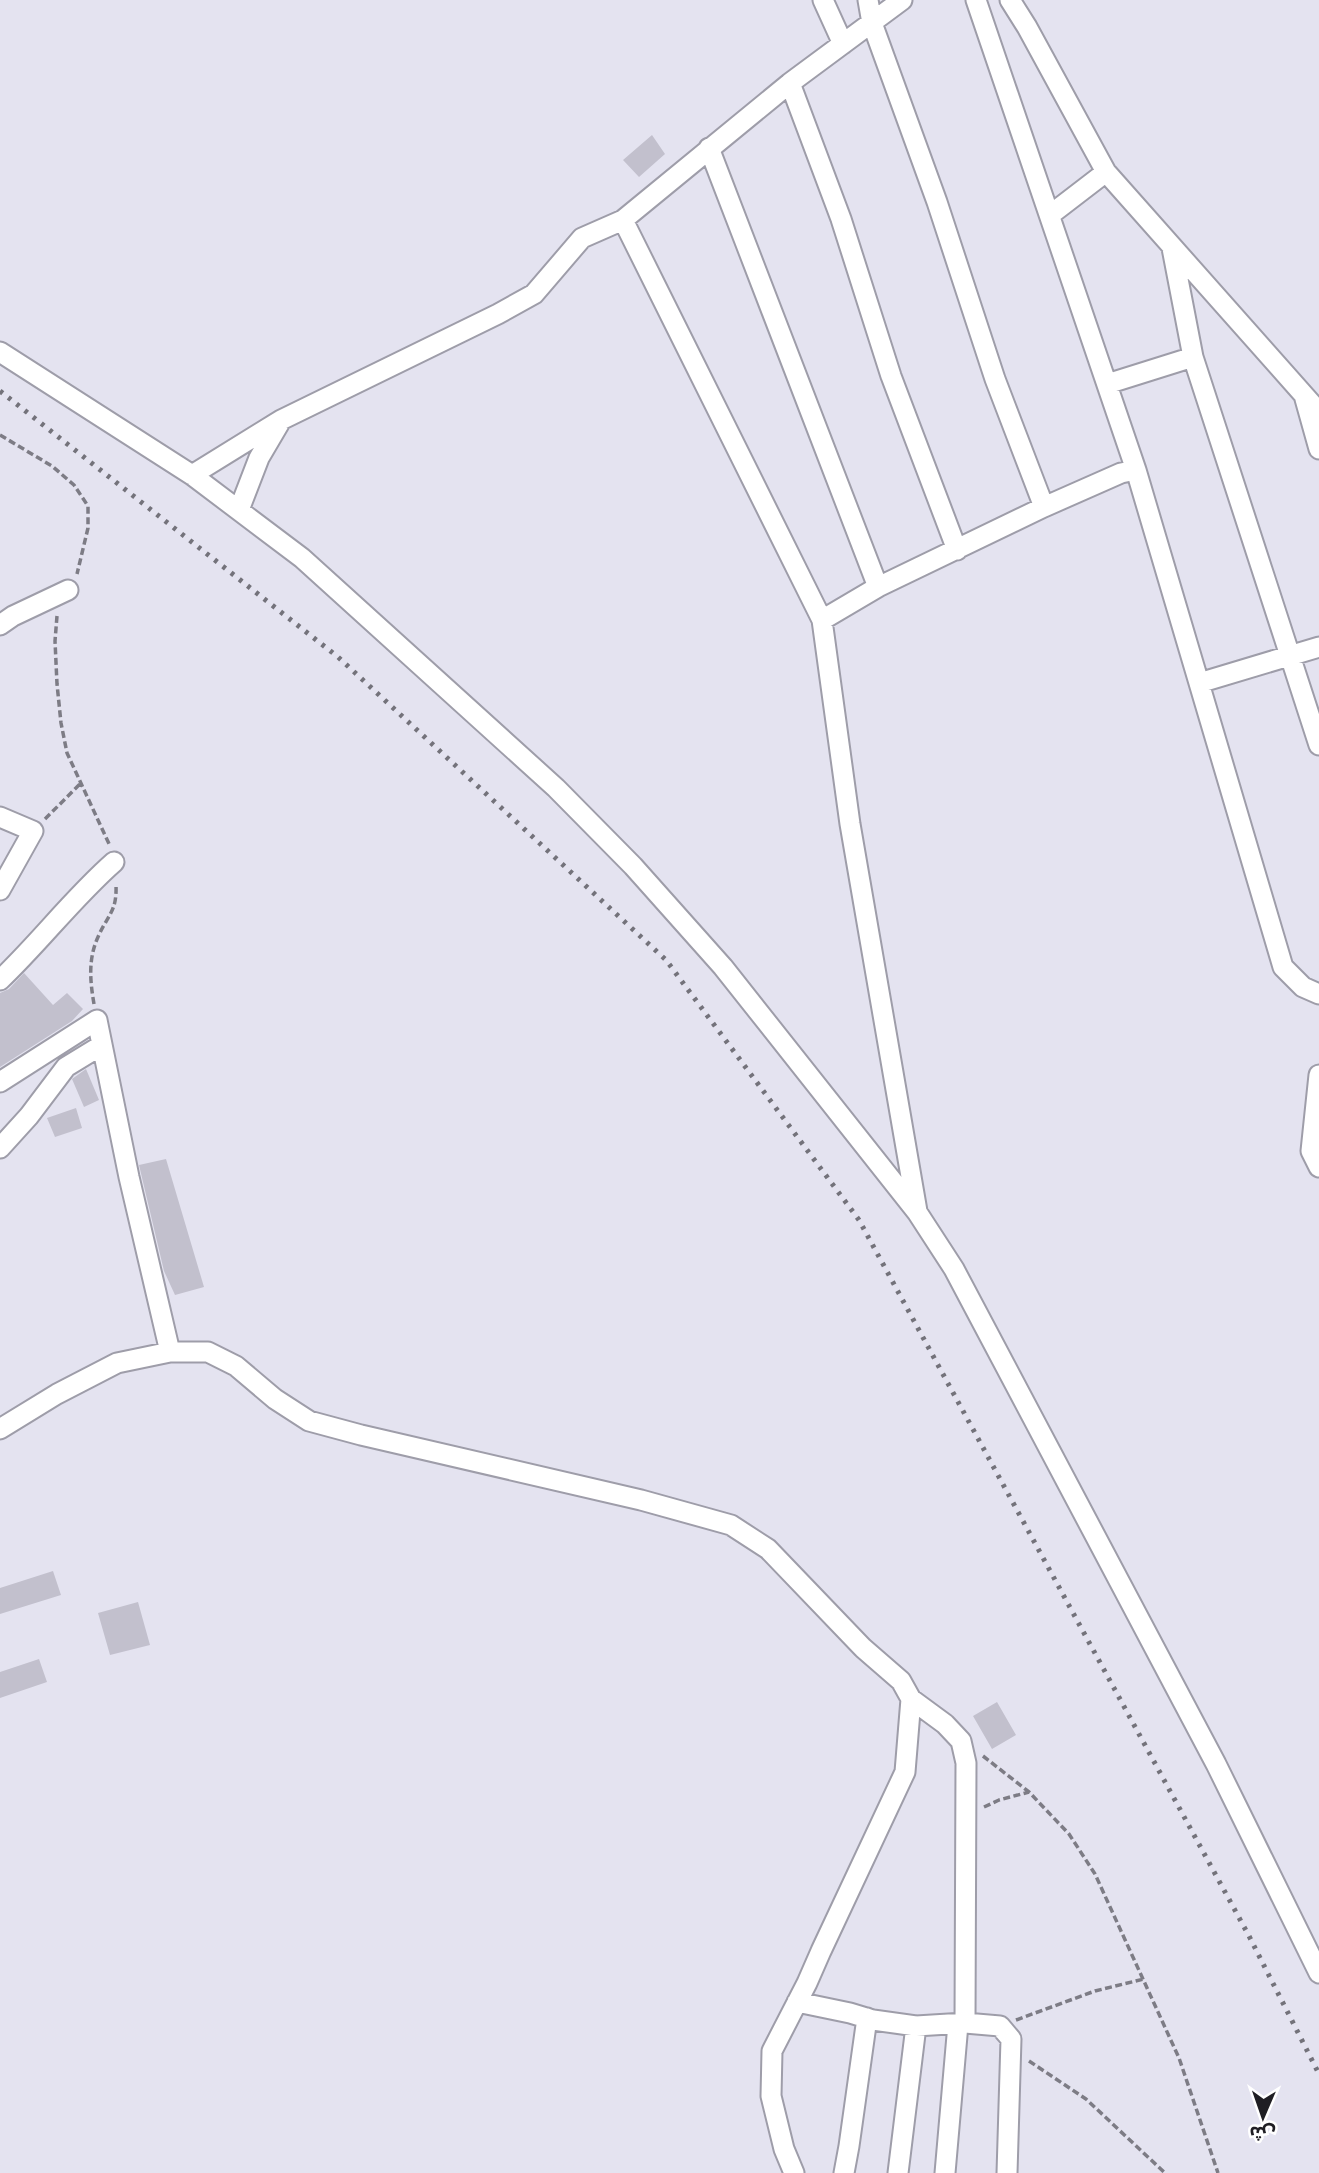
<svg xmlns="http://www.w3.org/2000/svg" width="1319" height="2173" font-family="'PT Sans Narrow','Noto Sans Arabic',sans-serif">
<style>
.building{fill:#c2c0cd}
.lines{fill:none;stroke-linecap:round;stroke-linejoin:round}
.minor-casing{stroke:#9e9da9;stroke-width:23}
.path{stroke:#7d7c85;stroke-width:3.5;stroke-dasharray:7 3.5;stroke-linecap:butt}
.minor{stroke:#fff;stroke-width:19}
.rail{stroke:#73727a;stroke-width:5;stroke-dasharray:3.5 7;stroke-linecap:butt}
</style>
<rect width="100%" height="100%" fill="#e4e3f0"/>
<path class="building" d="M 652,135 L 665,154 L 639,177 L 623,160 Z
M 24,973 L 53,1005 L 67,993 L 83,1009 L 72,1021 L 0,1067 L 0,993 L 9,989 Z
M 86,1069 L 99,1100 L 84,1107 L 72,1079 Z
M 76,1108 L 82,1128 L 55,1137 L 47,1118 Z
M 166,1159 L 204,1287 L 175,1295 L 164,1271 L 139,1165 Z
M 53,1571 L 61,1595 L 0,1614 L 0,1588 Z
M 138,1602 L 150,1645 L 110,1655 L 98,1613 Z
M 39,1659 L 47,1682 L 0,1698 L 0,1672 Z
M 997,1702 L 1016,1735 L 992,1749 L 973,1716 Z"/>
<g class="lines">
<g class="minor-casing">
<path id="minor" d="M 823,0 L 843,44
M 976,0 L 1136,470 L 1283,967 L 1303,987 L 1319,994
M 1010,0 L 1027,27 L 1106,172 L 1319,412
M 790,83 L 841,219 L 891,376 L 957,550
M 709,148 L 878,587 L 1044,507 L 995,379 L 937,202 L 872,23 L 868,0
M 1050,215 L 1106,172
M 623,220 L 822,620 L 850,824 L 917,1211
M 1172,248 L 1193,357 L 1319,745
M 0,352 L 192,475 L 302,558 L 556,788 L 633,866 L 723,967 L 917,1212 L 954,1269 L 1216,1764 L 1319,1973
M 1107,384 L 1193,357
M 1305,399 L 1319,449
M 192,475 L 281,420 L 498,314 L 534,294 L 582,238 L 623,220 L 790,83 L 902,0
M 1044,507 L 1121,473 L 1136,470
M 239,510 L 259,458 L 279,424
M 822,620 L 878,587
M 0,625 L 13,616 L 68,590
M 1199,683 L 1319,647
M 0,817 L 33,831 L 0,890
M 0,980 C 40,942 73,898 114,862
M 1319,1075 L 1311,1151 L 1319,1167
M 0,1082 L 97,1020 L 129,1177 L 170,1352
M 0,1148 L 29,1116 L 66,1067 L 102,1045
M 0,1429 L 57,1394 L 117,1363 L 170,1352 L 208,1352 L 236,1366 L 275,1399 L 309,1421 L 361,1435 L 641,1500 L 731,1525 L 768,1549 L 863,1648 L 901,1681 L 911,1699 L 905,1772 L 821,1951 L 807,1983 L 772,2051 L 771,2096 L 784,2149 L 794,2173
M 797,2002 L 850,2013 L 873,2020 L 916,2026 L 965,2023 L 966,1763 L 961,1741 L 945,1724 L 911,1699
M 965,2023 L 1000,2026 L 1011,2039 L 1007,2173
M 844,2173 L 849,2146 L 867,2018
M 898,2173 L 916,2026
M 945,2173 L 958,2024"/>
</g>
<path class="path" d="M 0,435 L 52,466 L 74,485 L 88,506 L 88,528 L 77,574
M 57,616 L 55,641 L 57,684 L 61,723 L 67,753 L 110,846
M 45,819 L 81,783
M 94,1004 C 90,981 88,959 98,937 C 108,914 117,912 116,885
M 983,1756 L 1029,1792 L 1069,1834 L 1095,1874 L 1179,2058 L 1218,2173
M 984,1807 L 999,1800 L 1029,1792
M 1016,2020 L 1095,1991 L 1144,1979
M 1029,2061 L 1086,2099 L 1165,2173"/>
<use href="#minor" class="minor"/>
<path class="rail" d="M 0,391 L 338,657 L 666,960 L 859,1220 L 1249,1936 L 1319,2074"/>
</g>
<g transform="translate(1263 2117) rotate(182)" stroke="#ffffff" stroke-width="5" paint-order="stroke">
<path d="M0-5L12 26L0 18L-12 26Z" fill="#1f1e23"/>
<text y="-10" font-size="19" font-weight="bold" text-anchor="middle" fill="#1f1e23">ش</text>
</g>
</svg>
